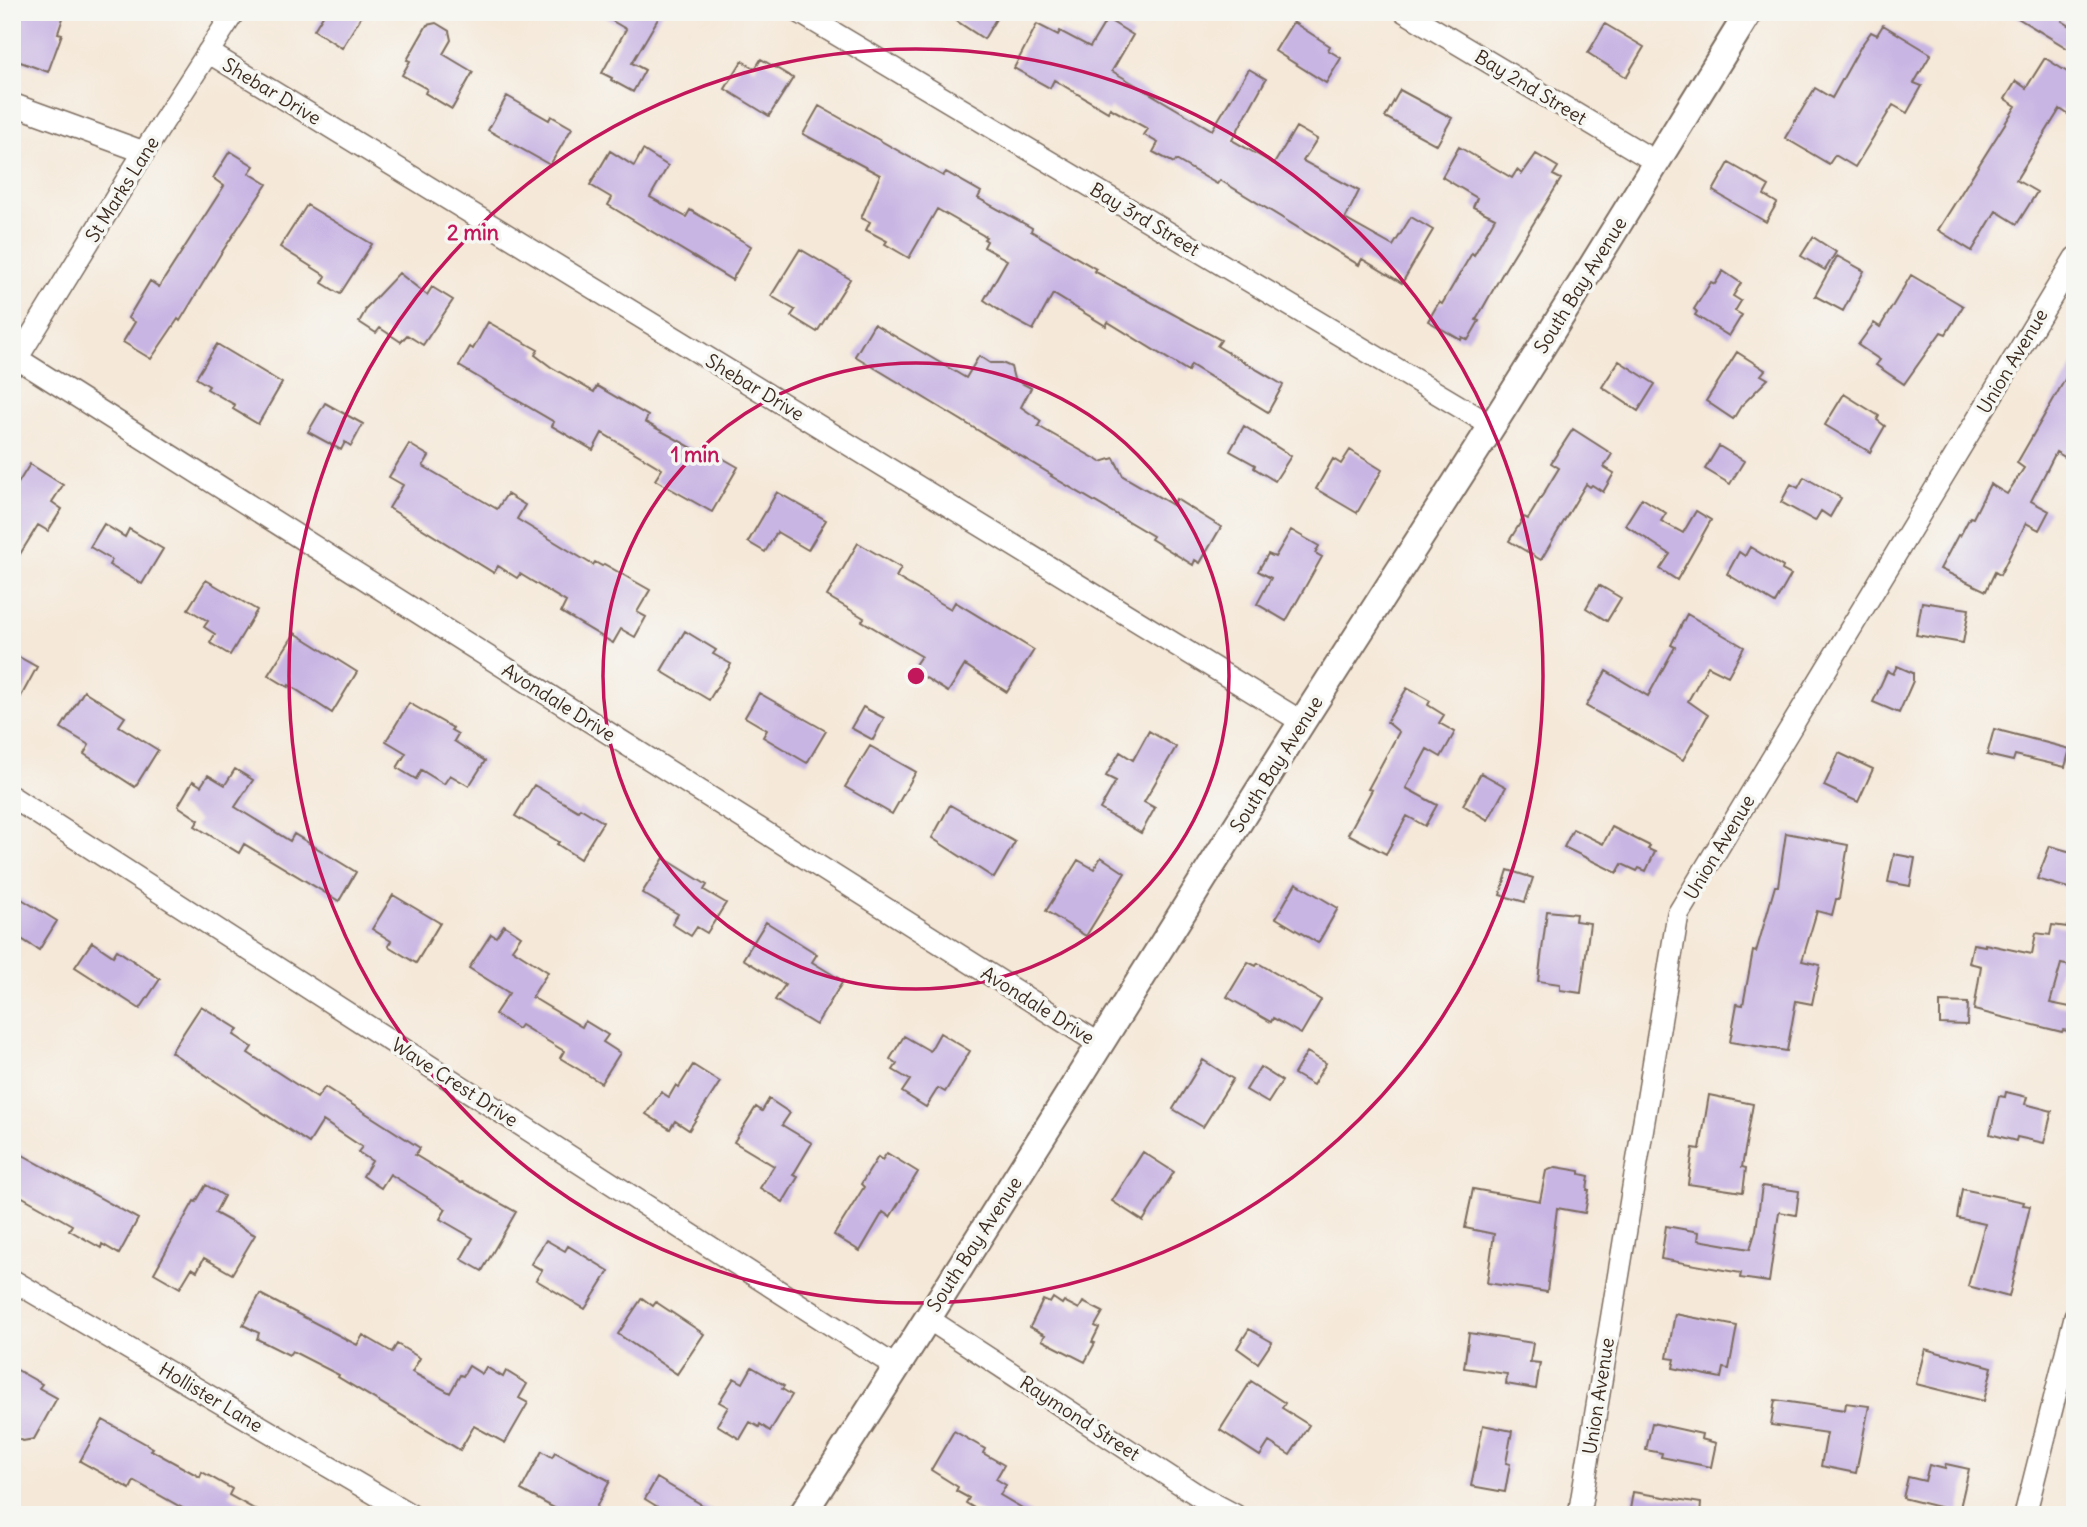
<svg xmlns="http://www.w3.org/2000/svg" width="2087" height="1527" font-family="Delius,sans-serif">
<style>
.building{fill:#c9b5e3}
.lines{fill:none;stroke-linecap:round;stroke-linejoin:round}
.minor-casing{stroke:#7c6c5f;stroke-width:24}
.tertiary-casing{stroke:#7c6c5f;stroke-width:30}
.minor{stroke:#fff;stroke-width:21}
.tertiary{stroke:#fff;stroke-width:26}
.ring{fill:none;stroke:#c2185b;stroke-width:3.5}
.labels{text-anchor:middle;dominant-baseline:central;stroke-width:7;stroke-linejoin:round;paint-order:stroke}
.street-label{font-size:19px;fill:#3b2a1e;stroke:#f6f6f2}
.centre{fill:#c2185b;stroke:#f6f6f2;stroke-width:3.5}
.ring-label{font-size:21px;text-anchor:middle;font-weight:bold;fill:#c2185b;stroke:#f6f6f2;stroke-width:7;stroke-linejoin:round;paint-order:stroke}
</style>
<rect width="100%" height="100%" fill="#f6f6f2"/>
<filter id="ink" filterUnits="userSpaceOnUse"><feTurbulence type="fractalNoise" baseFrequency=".0143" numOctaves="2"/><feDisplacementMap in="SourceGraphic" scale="14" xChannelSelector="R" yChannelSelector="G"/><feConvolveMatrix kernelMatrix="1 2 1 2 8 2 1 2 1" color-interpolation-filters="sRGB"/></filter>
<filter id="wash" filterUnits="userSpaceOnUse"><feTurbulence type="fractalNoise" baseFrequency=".00686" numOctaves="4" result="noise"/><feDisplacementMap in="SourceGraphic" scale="28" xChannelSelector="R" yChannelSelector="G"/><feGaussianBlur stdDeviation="1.57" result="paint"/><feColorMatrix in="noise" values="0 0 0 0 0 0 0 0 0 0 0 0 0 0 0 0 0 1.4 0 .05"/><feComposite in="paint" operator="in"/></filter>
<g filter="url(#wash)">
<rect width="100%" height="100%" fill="#f5e8d8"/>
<g id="blocks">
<path class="building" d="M 12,12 L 65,12 L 58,33 L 62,34 L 48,72 L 12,59 Z
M 325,12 L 364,12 L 342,48 L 314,30 Z
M 597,12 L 662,12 L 632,63 L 645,70 L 633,92 L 611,80 L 612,78 L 602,73 L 626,29 Z
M 943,12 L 1000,12 L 984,39 Z
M 2008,12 L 2067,12 L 2062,21 L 2075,29 L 2075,53 Z
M 1107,19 L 1133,35 L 1112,71 L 1212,130 L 1249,69 L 1266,79 L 1232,140 L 1274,164 L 1296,127 L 1317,139 L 1303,161 L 1359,191 L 1345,219 L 1393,246 L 1411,217 L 1433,230 L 1402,283 L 1362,259 L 1359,265 L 1220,180 L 1217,184 L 1176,160 L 1174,163 L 1153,152 L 1158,143 L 1144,135 L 1148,129 L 1110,108 L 1108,112 L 1054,80 L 1050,88 L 1014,68 L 1037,24 L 1058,35 L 1060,31 L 1090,47 Z
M 1293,22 L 1330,46 L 1328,50 L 1341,58 L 1326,83 L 1275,51 Z
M 436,23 L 449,31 L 451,40 L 443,54 L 473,72 L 452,109 L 425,93 L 427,89 L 402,75 L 410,61 L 407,60 L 427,25 Z
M 1605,24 L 1644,47 L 1626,77 L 1588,53 Z
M 1883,25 L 1931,54 L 1914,83 L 1922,86 L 1907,113 L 1893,105 L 1855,167 L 1835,155 L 1829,164 L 1785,138 L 1815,88 L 1832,98 L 1861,46 L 1871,32 L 1877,35 Z
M 2045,58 L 2075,77 L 2075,119 L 2060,109 L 2016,180 L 2037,192 L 2017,224 L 1996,211 L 1972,251 L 1938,230 L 2016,106 L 2005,99 L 2016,81 L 2026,88 Z
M 761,59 L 793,78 L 769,116 L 725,89 L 742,61 L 755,69 Z
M 1400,90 L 1452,118 L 1437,145 L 1385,117 Z
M 507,96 L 549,120 L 551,116 L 572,128 L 550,165 L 488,130 Z
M 819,106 L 943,176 L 946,172 L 981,192 L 978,198 L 1032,228 L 1031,231 L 1096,269 L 1094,271 L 1221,340 L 1217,346 L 1283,385 L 1268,412 L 1191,365 L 1188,371 L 1108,322 L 1106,326 L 1053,294 L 1033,330 L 1009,317 L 984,300 L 1007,260 L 984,247 L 987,241 L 984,239 L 986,237 L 937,209 L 909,258 L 885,244 L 887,241 L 866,230 L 870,222 L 861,218 L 880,175 L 803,134 Z
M 1459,147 L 1512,178 L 1517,170 L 1522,174 L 1536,154 L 1558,167 L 1553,175 L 1561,179 L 1505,269 L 1476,320 L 1479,321 L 1468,340 L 1462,337 L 1461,340 L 1428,321 L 1439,302 L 1442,304 L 1472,253 L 1474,255 L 1495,218 L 1473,207 L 1477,198 L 1442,177 Z
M 643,150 L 668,166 L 650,197 L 686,217 L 690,210 L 751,246 L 732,280 L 608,205 L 612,198 L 590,185 L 610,151 L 634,166 Z
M 230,151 L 254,166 L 249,173 L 267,184 L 220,255 L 180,321 L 178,319 L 151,359 L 123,342 L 135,322 L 128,318 L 150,281 L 159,287 L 224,186 L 213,178 Z
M 1729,163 L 1769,186 L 1764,195 L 1777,203 L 1766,222 L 1713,191 Z
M 307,205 L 372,244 L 340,294 L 322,283 L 326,276 L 280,247 Z
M 1813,237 L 1836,252 L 1825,270 L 1801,256 Z
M 800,249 L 850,279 L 817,332 L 791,316 L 795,310 L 771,296 Z
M 1837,256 L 1864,271 L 1843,311 L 1815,296 Z
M 1723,271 L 1741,283 L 1733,296 L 1741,301 L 1735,311 L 1742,315 L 1729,336 L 1695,315 L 1697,312 L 1694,309 L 1711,282 L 1715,284 Z
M 399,273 L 427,295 L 432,287 L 453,300 L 423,345 L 407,335 L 401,342 L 380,328 L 376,333 L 359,322 L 366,310 L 365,309 Z
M 1911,275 L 1963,306 L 1946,334 L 1941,332 L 1904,384 L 1876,365 L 1880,360 L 1858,345 L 1874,323 L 1880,327 Z
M 488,322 L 538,350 L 535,355 L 551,367 L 594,392 L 597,386 L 648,416 L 645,422 L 712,459 L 715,454 L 738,467 L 712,512 L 655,480 L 662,469 L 602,433 L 593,450 L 552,426 L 554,422 L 459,366 L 470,347 L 473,349 Z
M 874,324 L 966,378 L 979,356 L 990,363 L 1002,363 L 1011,367 L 1014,379 L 1031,388 L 1021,407 L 1041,421 L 1038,426 L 1101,462 L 1114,458 L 1123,476 L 1173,505 L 1176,499 L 1221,527 L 1200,563 L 1195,560 L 1193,565 L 1151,539 L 1153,536 L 1051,476 L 1052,475 L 855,356 Z
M 217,344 L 282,383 L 258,424 L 233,409 L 235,405 L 207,389 L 209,386 L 196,378 Z
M 1737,352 L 1765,370 L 1761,375 L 1768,379 L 1741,406 L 1733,419 L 1706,401 Z
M 1619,361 L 1655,384 L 1638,411 L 1602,387 Z
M 2075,362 L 2075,463 L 2056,452 L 2031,501 L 2049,511 L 2039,530 L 2026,523 L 2000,575 L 1995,572 L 1986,591 L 1940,569 L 1958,535 L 1960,536 L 1970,517 L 1973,518 L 1990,484 L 2007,494 L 2024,468 L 2017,463 Z
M 1844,394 L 1879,416 L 1877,420 L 1885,426 L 1870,452 L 1825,425 Z
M 325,403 L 363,424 L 351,446 L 345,442 L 341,450 L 308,432 Z
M 1244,426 L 1291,456 L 1275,481 L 1254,468 L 1255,465 L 1230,451 Z
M 1573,429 L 1612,454 L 1604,467 L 1614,473 L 1603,492 L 1592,485 L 1590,487 L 1586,484 L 1541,560 L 1509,541 L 1524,517 L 1528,519 L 1559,468 L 1551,463 Z
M 409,444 L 429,456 L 423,466 L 497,509 L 507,494 L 525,505 L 517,519 L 593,565 L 595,562 L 602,566 L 604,564 L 650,590 L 637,612 L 646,617 L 635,637 L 621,629 L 613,643 L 561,612 L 566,602 L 520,574 L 517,578 L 498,566 L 494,573 L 389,508 L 403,485 L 389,477 Z
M 1719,446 L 1744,461 L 1730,484 L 1705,469 Z
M 1350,450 L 1382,470 L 1357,513 L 1316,489 L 1333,459 L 1341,464 Z
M 30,464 L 63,485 L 52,502 L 62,509 L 48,531 L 38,525 L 12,567 L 12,493 Z
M 1804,477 L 1841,498 L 1830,517 L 1821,511 L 1815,521 L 1781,502 L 1791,484 L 1798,488 Z
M 777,492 L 826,520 L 808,550 L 777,532 L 765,552 L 748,542 Z
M 1642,498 L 1666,513 L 1661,521 L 1683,533 L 1696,511 L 1711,520 L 1677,580 L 1660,569 L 1670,554 L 1625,525 Z
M 104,524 L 125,537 L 129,529 L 163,549 L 142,584 L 109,565 L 112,560 L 90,547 Z
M 1291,530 L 1319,546 L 1315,553 L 1322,557 L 1286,621 L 1257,604 L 1271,578 L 1258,571 L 1268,554 L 1275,557 Z
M 858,543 L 901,568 L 896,577 L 951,609 L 955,602 L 1034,650 L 1007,692 L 965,665 L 948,692 L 912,669 L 921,656 L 862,621 L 864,618 L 827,596 Z
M 1750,547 L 1783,567 L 1782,570 L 1791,575 L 1775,603 L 1727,574 L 1739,552 L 1745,556 Z
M 206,580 L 257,610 L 230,655 L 210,643 L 215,634 L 204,627 L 208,621 L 188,609 Z
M 1599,585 L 1621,598 L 1607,621 L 1586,608 Z
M 1922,602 L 1969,609 L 1963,643 L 1916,635 Z
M 1687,614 L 1744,647 L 1728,676 L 1708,666 L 1688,701 L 1708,715 L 1683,760 L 1586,706 L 1606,671 L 1648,696 L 1675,647 L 1671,645 Z
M 685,631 L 716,650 L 713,654 L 731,664 L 709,700 L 661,671 Z
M 295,633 L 357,672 L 332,713 L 289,685 L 288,687 L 268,675 Z
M 12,653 L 37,667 L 12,713 Z
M 1897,666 L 1913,673 L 1913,681 L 1899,713 L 1873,702 L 1887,671 L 1893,674 Z
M 1407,688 L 1430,701 L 1428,705 L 1444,715 L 1439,723 L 1455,732 L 1441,757 L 1427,749 L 1406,788 L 1437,805 L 1425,826 L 1407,816 L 1386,854 L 1348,834 L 1372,790 L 1368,789 L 1399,732 L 1387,722 Z
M 84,691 L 125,717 L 119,726 L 158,750 L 135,787 L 84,754 L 89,745 L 61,728 Z
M 759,693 L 826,731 L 807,763 L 763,737 L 767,730 L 745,717 Z
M 409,703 L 453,728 L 451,730 L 458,734 L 454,741 L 485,761 L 469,786 L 450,775 L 444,784 L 421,770 L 416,779 L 397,768 L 406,753 L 386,741 Z
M 863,707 L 884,718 L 873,740 L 851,728 Z
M 1994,729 L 2070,749 L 2065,767 L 2015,755 L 2013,761 L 1987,755 Z
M 1149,731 L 1176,747 L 1144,802 L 1155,808 L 1141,833 L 1100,809 L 1116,781 L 1106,776 L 1120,752 L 1133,760 Z
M 870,746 L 916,772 L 892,814 L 845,787 Z
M 1839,753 L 1873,769 L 1858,802 L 1824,786 Z
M 235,769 L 253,780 L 235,807 L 290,841 L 294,834 L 356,872 L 339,901 L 244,844 L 239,853 L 195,826 L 199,820 L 178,806 L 193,781 L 201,786 L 208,775 L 225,785 Z
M 1481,773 L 1506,787 L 1488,820 L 1463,805 Z
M 534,785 L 578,811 L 580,808 L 603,822 L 580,859 L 557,844 L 559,842 L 515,816 Z
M 950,805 L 1015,842 L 994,878 L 932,838 Z
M 1612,827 L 1650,846 L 1648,849 L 1655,852 L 1646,871 L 1639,868 L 1637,871 L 1622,864 L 1617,873 L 1564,847 L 1573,829 L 1603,844 Z
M 1786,833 L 1848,845 L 1839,899 L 1836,899 L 1832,915 L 1817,911 L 1802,961 L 1820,965 L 1812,1004 L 1796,1001 L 1787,1051 L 1730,1042 L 1737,1004 L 1743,1005 L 1753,951 L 1756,952 L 1775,886 L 1778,886 Z
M 2050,846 L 2075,853 L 2075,890 L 2037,879 Z
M 1894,854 L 1915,858 L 1910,886 L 1888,882 Z
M 1101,857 L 1125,873 L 1086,936 L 1046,911 L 1078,860 L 1094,869 Z
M 664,858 L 707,885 L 704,890 L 726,903 L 707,933 L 697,927 L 691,936 L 672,924 L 678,914 L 642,893 Z
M 1508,870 L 1533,878 L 1525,902 L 1500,895 Z
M 1296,883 L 1338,908 L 1318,943 L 1276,918 Z
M 393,895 L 440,923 L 416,963 L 388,946 L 391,941 L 372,929 Z
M 20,898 L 57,921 L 39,950 L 12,933 L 12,910 Z
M 1547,911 L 1576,914 L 1575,921 L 1590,923 L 1581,993 L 1560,990 L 1560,984 L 1538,981 Z
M 766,922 L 817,954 L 812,962 L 843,981 L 816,1025 L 775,1000 L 785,985 L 743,959 Z
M 504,925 L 521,936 L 512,949 L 548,972 L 532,997 L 582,1027 L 585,1021 L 608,1035 L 603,1042 L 620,1053 L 601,1083 L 560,1058 L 564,1051 L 521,1025 L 518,1029 L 495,1014 L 509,993 L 469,968 L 491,934 L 496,937 Z
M 2052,925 L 2075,928 L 2075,967 L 2061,964 L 2050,1003 L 2075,1008 L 2069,1031 L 2063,1030 L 2062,1032 L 1974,1010 L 1981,966 L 1969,963 L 1973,944 L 1985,946 L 1985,944 L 2032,954 L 2036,933 L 2050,935 Z
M 92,942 L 113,956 L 117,950 L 160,979 L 140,1009 L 75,967 Z
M 1248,962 L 1256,966 L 1258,963 L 1321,1000 L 1301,1034 L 1273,1018 L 1271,1022 L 1227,997 Z
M 1940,1002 L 1968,1003 L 1967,1025 L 1940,1024 Z
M 201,1006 L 238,1029 L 234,1035 L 252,1047 L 248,1053 L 317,1098 L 325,1087 L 420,1148 L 415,1155 L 461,1183 L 462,1182 L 516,1212 L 482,1271 L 461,1259 L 473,1238 L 440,1219 L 446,1209 L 390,1174 L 381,1188 L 363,1176 L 372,1161 L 358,1152 L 362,1147 L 323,1121 L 309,1143 L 171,1052 Z
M 940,1033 L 970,1051 L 945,1092 L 938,1088 L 926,1107 L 902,1092 L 910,1080 L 893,1070 L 897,1064 L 890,1059 L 904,1036 L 930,1051 Z
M 1307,1052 L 1326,1063 L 1313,1085 L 1294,1074 Z
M 1203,1060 L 1233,1079 L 1203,1127 L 1173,1109 Z
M 693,1065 L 720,1082 L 689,1130 L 675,1121 L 670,1129 L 646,1114 L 661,1092 L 669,1097 L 676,1085 L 679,1087 Z
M 1260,1067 L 1282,1081 L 1268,1103 L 1246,1090 Z
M 2006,1092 L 2027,1097 L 2025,1104 L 2052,1111 L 2044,1143 L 2017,1137 L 2016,1141 L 1990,1134 L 1999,1096 L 2005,1097 Z
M 1709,1095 L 1753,1104 L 1742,1167 L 1746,1168 L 1743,1192 L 1688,1184 L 1693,1148 L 1700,1149 Z
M 769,1099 L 790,1113 L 782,1125 L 812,1143 L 793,1175 L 798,1177 L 783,1202 L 760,1188 L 774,1166 L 734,1142 L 756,1107 L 762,1111 Z
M 12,1149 L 138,1219 L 119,1254 L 102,1244 L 101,1248 L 69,1230 L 72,1225 L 12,1191 Z
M 1143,1152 L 1174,1172 L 1143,1221 L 1112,1201 Z
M 887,1153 L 918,1172 L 890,1217 L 883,1212 L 860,1251 L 834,1235 L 864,1187 L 861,1184 L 878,1157 L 882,1160 Z
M 1556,1167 L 1580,1171 L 1580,1174 L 1589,1176 L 1587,1190 L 1589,1190 L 1585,1213 L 1557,1208 L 1547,1292 L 1487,1283 L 1494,1234 L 1465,1228 L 1473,1189 L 1540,1201 L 1546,1171 Z
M 206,1185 L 224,1196 L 215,1213 L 255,1235 L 232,1274 L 204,1258 L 197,1271 L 192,1268 L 180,1288 L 154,1273 L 194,1201 L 196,1202 Z
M 1762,1186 L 1799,1191 L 1796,1215 L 1779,1212 L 1769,1282 L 1740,1278 L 1741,1273 L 1661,1259 L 1666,1226 L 1699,1232 L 1698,1240 L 1750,1249 L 1756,1230 Z
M 1962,1189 L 2024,1202 L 2023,1205 L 2030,1206 L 2009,1297 L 1968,1286 L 1985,1224 L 1957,1218 Z
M 546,1240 L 565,1251 L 568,1246 L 609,1271 L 585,1309 L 536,1280 L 542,1270 L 531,1264 Z
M 260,1294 L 357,1345 L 363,1335 L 392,1352 L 397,1344 L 420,1358 L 412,1372 L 450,1393 L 460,1375 L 463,1376 L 469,1366 L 482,1374 L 486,1367 L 503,1377 L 506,1371 L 527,1384 L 519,1398 L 528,1403 L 505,1443 L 474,1426 L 460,1450 L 338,1377 L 339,1375 L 292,1351 L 289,1355 L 257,1339 L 259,1333 L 243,1325 Z
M 642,1298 L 653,1306 L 656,1302 L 704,1334 L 677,1374 L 618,1334 Z
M 1053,1298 L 1062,1304 L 1064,1301 L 1079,1309 L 1083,1302 L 1103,1312 L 1095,1326 L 1099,1328 L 1092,1342 L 1095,1343 L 1085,1362 L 1042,1340 L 1045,1335 L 1030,1327 L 1043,1300 L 1050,1303 Z
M 1675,1314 L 1737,1326 L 1729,1369 L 1723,1368 L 1721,1378 L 1673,1368 L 1675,1359 L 1667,1358 Z
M 1249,1329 L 1272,1342 L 1258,1363 L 1237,1348 Z
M 1469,1333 L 1533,1343 L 1530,1362 L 1540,1363 L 1536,1389 L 1506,1384 L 1507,1374 L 1464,1368 Z
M 1925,1349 L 1992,1367 L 1984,1401 L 1916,1384 Z
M 12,1367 L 42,1384 L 39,1388 L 57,1398 L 34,1439 L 23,1441 L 12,1435 Z
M 752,1367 L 784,1386 L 782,1389 L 792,1395 L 770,1431 L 760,1424 L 759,1427 L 750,1422 L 740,1439 L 717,1425 L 728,1407 L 719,1402 L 734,1378 L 743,1383 Z
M 1251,1381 L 1285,1403 L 1282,1408 L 1309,1425 L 1290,1455 L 1269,1442 L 1260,1456 L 1220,1430 Z
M 1775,1400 L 1845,1410 L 1846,1403 L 1869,1406 L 1856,1473 L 1821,1466 L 1827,1433 L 1771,1425 Z
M 103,1420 L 153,1448 L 151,1450 L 200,1477 L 202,1472 L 232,1489 L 229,1495 L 265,1515 L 195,1515 L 134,1481 L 130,1489 L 80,1461 Z
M 1652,1423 L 1702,1434 L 1701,1439 L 1716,1443 L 1711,1467 L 1661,1457 L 1662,1453 L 1646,1450 Z
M 1483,1425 L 1512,1431 L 1506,1463 L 1510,1464 L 1505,1492 L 1471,1486 Z
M 954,1431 L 985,1449 L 983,1453 L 1004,1465 L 996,1479 L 1006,1485 L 1000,1495 L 1034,1515 L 986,1515 L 966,1503 L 969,1498 L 956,1491 L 958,1487 L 931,1470 Z
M 542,1451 L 552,1457 L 555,1452 L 610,1481 L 592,1515 L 567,1515 L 521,1490 Z
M 1946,1464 L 1969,1469 L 1959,1512 L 1903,1498 L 1908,1477 L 1925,1481 L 1929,1465 L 1945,1469 Z
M 657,1478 L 719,1515 L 654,1515 L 658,1507 L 645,1499 Z
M 1633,1492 L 1701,1503 L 1700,1515 L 1629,1515 Z"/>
</g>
</g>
<g filter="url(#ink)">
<use href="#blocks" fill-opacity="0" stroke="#7c6c5f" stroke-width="2"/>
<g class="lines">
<g class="minor-casing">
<path id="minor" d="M 799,12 L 1492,426
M 1405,12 L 1656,162
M 208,52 L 1302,722
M 12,104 L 144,152
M 18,359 L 1101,1045
M 12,367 L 144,152 L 234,12
M 12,797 L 898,1368
M 12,1280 L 411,1515
M 927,1318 L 1199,1496 L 1235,1515
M 1579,1515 L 1678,914 L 2075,258
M 2025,1515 L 2075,1317"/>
</g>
<g class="tertiary-casing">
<path id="tertiary" d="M 802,1515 C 972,1253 1135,986 1302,722 C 1364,624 1428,527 1490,429 C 1578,291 1663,151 1749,12"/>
</g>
<use href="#minor" class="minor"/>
<use href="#tertiary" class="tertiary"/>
</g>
</g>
<g class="ring">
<circle cx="916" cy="676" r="313"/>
<circle cx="916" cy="676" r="627"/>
</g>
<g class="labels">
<g class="street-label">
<text transform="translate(1531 87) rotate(31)">Bay 2nd Street</text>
<text transform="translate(272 91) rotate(31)">Shebar Drive</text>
<text transform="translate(122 189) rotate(-58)">St Marks Lane</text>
<text transform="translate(1145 219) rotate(31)">Bay 3rd Street</text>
<text transform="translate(1580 285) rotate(-58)">South Bay Avenue</text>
<text transform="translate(2012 361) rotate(-59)">Union Avenue</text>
<text transform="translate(755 387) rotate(31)">Shebar Drive</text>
<text transform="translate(559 702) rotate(32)">Avondale Drive</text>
<text transform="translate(1276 764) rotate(-58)">South Bay Avenue</text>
<text transform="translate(1719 847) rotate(-59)">Union Avenue</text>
<text transform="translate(1038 1005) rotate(32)">Avondale Drive</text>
<text transform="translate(455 1082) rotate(33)">Wave Crest Drive</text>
<text transform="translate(974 1244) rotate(-57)">South Bay Avenue</text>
<text transform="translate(1598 1396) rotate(-81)">Union Avenue</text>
<text transform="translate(211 1397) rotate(31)">Hollister Lane</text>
<text transform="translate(1080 1418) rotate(33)">Raymond Street</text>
</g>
</g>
<circle cx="916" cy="676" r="10" class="centre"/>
<g class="ring-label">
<text x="473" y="240">2 min</text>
<text x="695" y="462">1 min</text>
</g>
<rect width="2087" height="1527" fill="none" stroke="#f6f6f2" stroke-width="42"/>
</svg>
